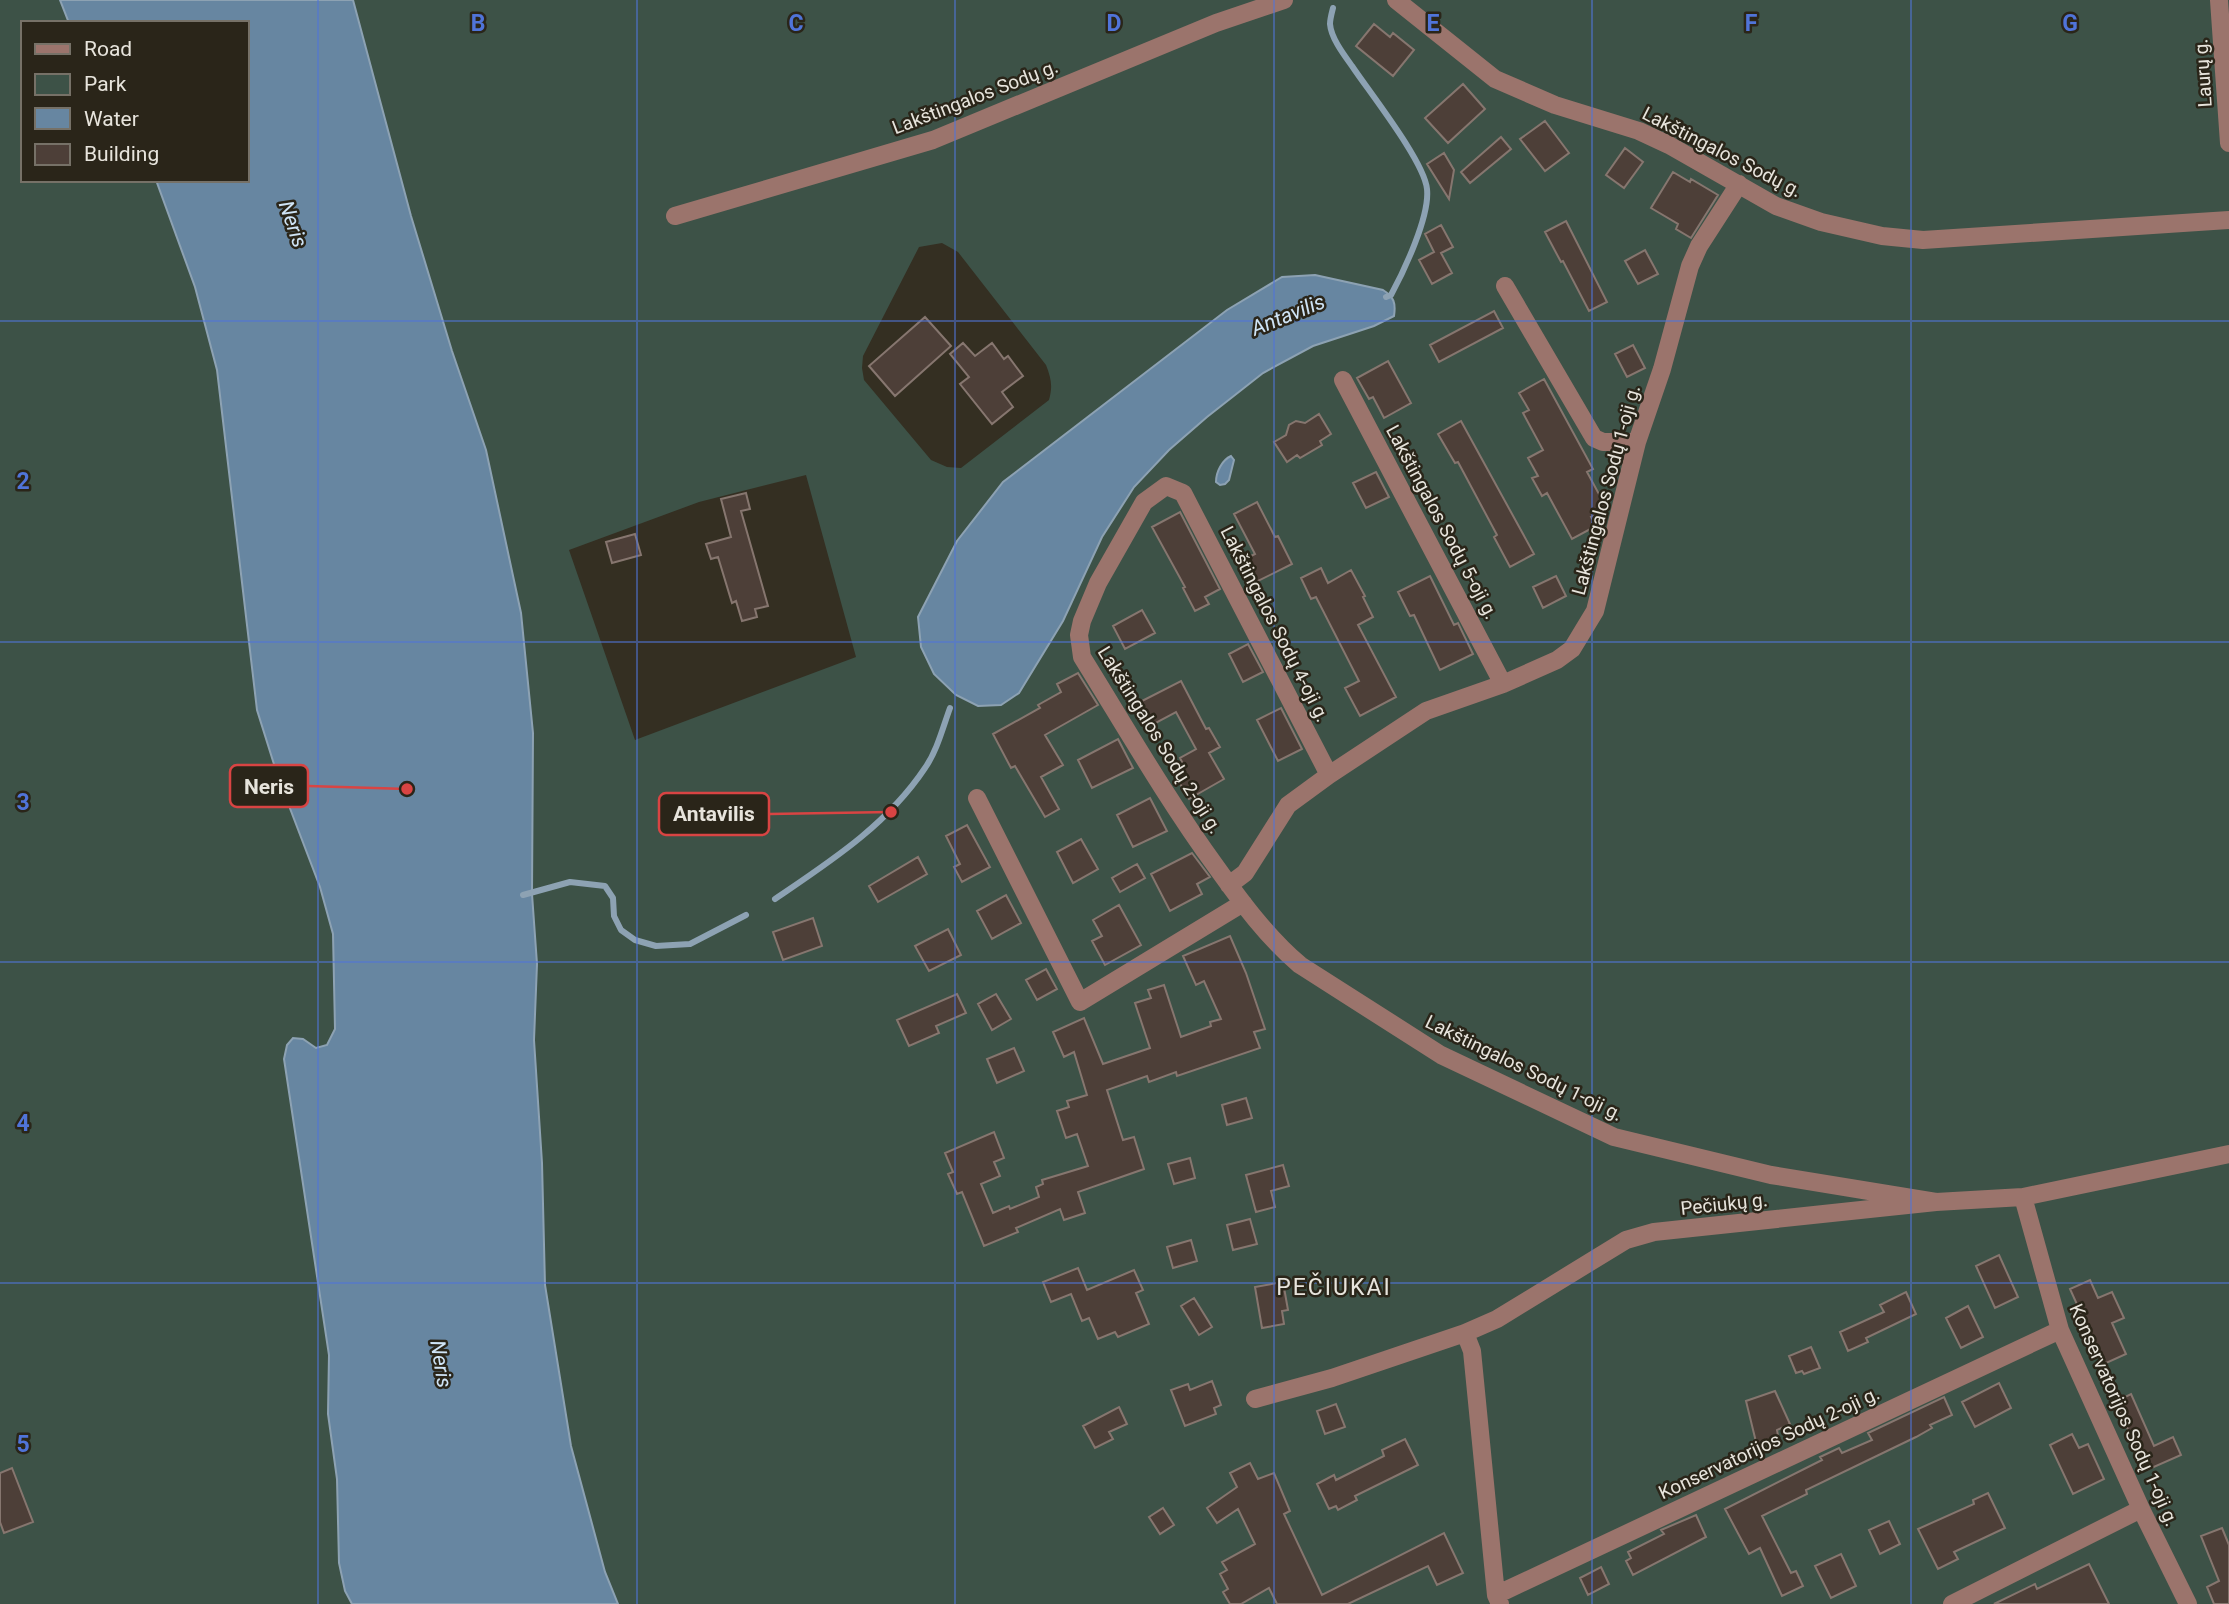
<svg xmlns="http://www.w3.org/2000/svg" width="2229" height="1604" font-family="Roboto,sans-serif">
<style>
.green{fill:#3d5247;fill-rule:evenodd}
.water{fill:#6786a1;stroke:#8da2b3;stroke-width:2}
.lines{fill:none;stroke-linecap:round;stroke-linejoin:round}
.stream{stroke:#8da2b3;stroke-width:6}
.building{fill:#4d3f38;stroke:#86766f;stroke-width:2}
.minor{stroke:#9b746c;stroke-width:18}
.grid{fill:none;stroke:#5074d9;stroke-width:2;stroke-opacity:0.55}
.labels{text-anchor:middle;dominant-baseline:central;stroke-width:5;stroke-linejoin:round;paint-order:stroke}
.street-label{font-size:19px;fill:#e7e4dc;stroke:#2a2519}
.water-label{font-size:21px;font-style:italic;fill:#cfe4f6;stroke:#2a2519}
.quarter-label{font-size:23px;letter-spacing:2px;fill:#e7e4dc;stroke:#2a2519}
.grid-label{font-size:23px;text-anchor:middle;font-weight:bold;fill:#5074d9;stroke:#2a2519;stroke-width:5;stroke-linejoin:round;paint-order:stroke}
.leader{fill:none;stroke:#d94443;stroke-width:2.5}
.callout-dot{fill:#d94443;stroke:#2a2519;stroke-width:2.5}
.callout{fill:#2a2519;stroke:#d94443;stroke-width:2.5}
.callout-label{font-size:21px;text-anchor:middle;font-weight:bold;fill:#e7e4dc}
</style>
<rect width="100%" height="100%" fill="#342f22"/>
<path class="green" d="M 0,0 L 60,0 L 69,23 L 23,23 L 23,180 L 156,180 L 195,287 L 217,370 L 257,710 L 278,777 L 320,887 L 333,934 L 335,1029 L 327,1045 L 316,1048 L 303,1039 L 284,1059 L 329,1355 L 328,1414 L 337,1479 L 345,1591 L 352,1604 L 0,1604 Z
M 353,0 L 2229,0 L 2229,1604 L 618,1604 L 605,1572 L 571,1446 L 545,1285 L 542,1163 L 534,1040 L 537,964 L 532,894 L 533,733 L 521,613 L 486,450 L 452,351 L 411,216 ZM 942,243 L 958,252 L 1046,365 C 1051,378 1053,386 1049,400 L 961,468 L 947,467 L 931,460 L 864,380 L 862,368 L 863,356 L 919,247 ZM 1315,275 L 1383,290 L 1393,316 L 1374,326 L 1313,346 L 1263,373 L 1207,417 L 1169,450 L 1134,487 L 1102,537 L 1063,621 L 1019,693 L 956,695 L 934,674 L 921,647 L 919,617 L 957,541 L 1003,482 L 1227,310 L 1282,277 ZM 806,475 L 856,657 L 635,740 L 569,550 L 699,502 Z"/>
<path class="water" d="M 60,0 L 353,0 L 411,216 L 452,351 L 486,450 L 521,613 L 533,733 L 532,894 L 537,964 L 534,1040 L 542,1163 L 545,1285 L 571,1446 L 605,1572 L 618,1604 L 352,1604 L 345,1591 L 339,1563 L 337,1479 L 328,1414 L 329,1355 L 284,1059 L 287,1045 L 293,1038 L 303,1039 L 316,1048 L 327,1045 L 335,1029 L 333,934 L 320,887 L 278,777 L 257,710 L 217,370 L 195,287 L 156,180 L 247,180 L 247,23 L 69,23 Z
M 1315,275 L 1383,290 C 1394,297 1396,303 1394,316 L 1374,326 L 1313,346 L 1263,373 L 1207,417 L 1169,450 L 1134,487 L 1102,537 L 1063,621 L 1019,693 L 1001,705 L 978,706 L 956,695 L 934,674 L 921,647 L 918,617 L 957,541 L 1003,482 L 1227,310 L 1282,277 Z
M 1231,456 L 1234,460 L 1229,480 L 1225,484 L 1220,485 L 1216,482 C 1216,472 1222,460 1231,456 Z"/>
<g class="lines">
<path class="stream" d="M 1333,8 C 1332,12 1330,19 1330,24 C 1331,38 1344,55 1352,66 C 1370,93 1424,161 1427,189 C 1430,216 1404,271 1391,295 L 1386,297
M 523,895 L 570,882 L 605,886 L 613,898 L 614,916 L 621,930 L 635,940 L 656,946 L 690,944 L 746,915
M 775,899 C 831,861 887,825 925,768 C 937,751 943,727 950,708"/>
</g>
<path class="building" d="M 1374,24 L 1390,37 L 1393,33 L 1414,50 L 1393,76 L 1356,46 Z
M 1463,84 L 1485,109 L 1448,143 L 1425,118 Z
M 1545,121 L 1569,153 L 1545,171 L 1520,139 Z
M 1501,137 L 1511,149 L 1470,183 L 1461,172 Z
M 1625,148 L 1643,162 L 1624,188 L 1606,175 Z
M 1444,153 L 1454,170 L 1449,199 L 1427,164 Z
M 1673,172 L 1690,182 L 1691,179 L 1718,195 L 1691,238 L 1676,229 L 1678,224 L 1651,208 Z
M 1566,221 L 1607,302 L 1589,311 L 1563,261 L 1561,262 L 1545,232 Z
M 1441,225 L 1453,247 L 1441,253 L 1452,273 L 1432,284 L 1419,260 L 1434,252 L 1425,234 Z
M 1645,250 L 1658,274 L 1638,284 L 1625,261 Z
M 1494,311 L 1503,328 L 1439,362 L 1430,345 Z
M 925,317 L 951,346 L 895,396 L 869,366 Z
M 963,343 L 975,356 L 992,343 L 1004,359 L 1008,356 L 1023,376 L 1002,392 L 1013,407 L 992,424 L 960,384 L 969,377 L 950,354 Z
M 1633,345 L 1645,368 L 1627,377 L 1615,354 Z
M 1388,361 L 1411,403 L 1384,418 L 1373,397 L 1369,399 L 1357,378 Z
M 1544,379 L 1593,469 L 1587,472 L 1607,509 L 1591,517 L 1596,526 L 1572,539 L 1547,493 L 1542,496 L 1532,478 L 1538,476 L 1528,458 L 1543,450 L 1523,413 L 1529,410 L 1519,393 Z
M 1319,414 L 1331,434 L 1320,441 L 1322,445 L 1300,458 L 1297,455 L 1287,462 L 1274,442 L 1286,435 L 1289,425 L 1296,421 L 1305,423 Z
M 1461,421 L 1534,554 L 1510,567 L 1494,537 L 1497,535 L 1458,462 L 1455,463 L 1438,434 Z
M 1376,472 L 1389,497 L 1366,508 L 1353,483 Z
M 746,493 L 750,509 L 741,511 L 768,606 L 755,609 L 757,617 L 742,621 L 736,601 L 732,603 L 718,557 L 711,559 L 706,544 L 731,537 L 721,499 Z
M 1257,502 L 1275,537 L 1278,536 L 1292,564 L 1254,583 L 1243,560 L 1255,554 L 1234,514 Z
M 1180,512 L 1220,589 L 1205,597 L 1209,604 L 1195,611 L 1183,588 L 1185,587 L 1152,527 Z
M 635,534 L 641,555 L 612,563 L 606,542 Z
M 1321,568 L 1328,583 L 1351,570 L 1365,596 L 1363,597 L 1373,617 L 1358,625 L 1396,697 L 1360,716 L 1345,688 L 1359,681 L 1316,597 L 1311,599 L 1301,578 Z
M 1430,576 L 1454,625 L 1458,623 L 1473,654 L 1440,670 L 1414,615 L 1410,616 L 1398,592 Z
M 1556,576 L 1566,596 L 1543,608 L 1533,587 Z
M 1142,610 L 1155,633 L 1125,649 L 1113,626 Z
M 1248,644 L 1263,672 L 1243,682 L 1229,654 Z
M 1078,673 L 1098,705 L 1045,735 L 1063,765 L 1041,777 L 1059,809 L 1045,817 L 1015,766 L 1011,768 L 993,734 L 1040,708 L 1038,705 L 1061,692 L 1057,684 Z
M 1181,681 L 1206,729 L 1209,728 L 1220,747 L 1209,753 L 1224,779 L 1189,799 L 1173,772 L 1184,766 L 1180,758 L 1196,749 L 1176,712 L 1152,725 L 1140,702 Z
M 1281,708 L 1302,749 L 1278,761 L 1257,720 Z
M 1118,739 L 1133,768 L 1092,788 L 1078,760 Z
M 1150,798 L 1167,831 L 1133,847 L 1117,815 Z
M 967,825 L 990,867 L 962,882 L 954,867 L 960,864 L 946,836 Z
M 1081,839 L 1098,869 L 1073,883 L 1057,852 Z
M 1192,853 L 1210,877 L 1197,884 L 1202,894 L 1170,911 L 1151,874 Z
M 918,857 L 927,874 L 878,902 L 869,886 Z
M 1137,864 L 1145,878 L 1120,892 L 1112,878 Z
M 1006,895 L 1021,923 L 992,939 L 977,911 Z
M 1119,905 L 1141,945 L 1105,965 L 1092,941 L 1102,936 L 1093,920 Z
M 813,918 L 822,946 L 783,960 L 773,932 Z
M 948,929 L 961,955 L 929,971 L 915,946 Z
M 1230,936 L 1246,973 L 1265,1029 L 1254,1032 L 1260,1048 L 1177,1076 L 1176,1072 L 1149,1082 L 1147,1076 L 1107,1090 L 1123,1140 L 1134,1137 L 1144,1169 L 1078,1192 L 1085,1213 L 1064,1220 L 1060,1209 L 1016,1228 L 1018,1232 L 984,1246 L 962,1192 L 957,1194 L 948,1174 L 953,1172 L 945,1153 L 994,1132 L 1004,1158 L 994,1162 L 1000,1176 L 981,1184 L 993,1213 L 1009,1206 L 1010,1209 L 1039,1197 L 1036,1187 L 1043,1184 L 1042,1180 L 1088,1166 L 1077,1134 L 1066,1138 L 1057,1111 L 1069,1107 L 1067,1101 L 1087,1095 L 1074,1052 L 1064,1057 L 1053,1032 L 1084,1018 L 1103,1064 L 1150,1048 L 1135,1003 L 1151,998 L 1148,990 L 1164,985 L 1181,1037 L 1211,1026 L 1210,1022 L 1221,1019 L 1204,981 L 1196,985 L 1183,956 Z
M 1046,969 L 1057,989 L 1037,1000 L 1026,980 Z
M 957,994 L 966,1013 L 936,1026 L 939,1033 L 909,1046 L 897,1020 Z
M 996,994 L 1011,1019 L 992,1030 L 978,1004 Z
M 1014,1048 L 1024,1071 L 997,1083 L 987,1059 Z
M 1246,1098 L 1252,1118 L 1227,1125 L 1222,1105 Z
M 1190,1158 L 1195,1178 L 1174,1184 L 1168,1164 Z
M 1283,1165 L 1289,1186 L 1271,1191 L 1275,1207 L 1256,1212 L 1246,1175 Z
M 1250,1219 L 1257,1244 L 1233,1250 L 1227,1225 Z
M 1191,1240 L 1197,1261 L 1173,1268 L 1167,1247 Z
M 1999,1255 L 2018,1297 L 1995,1308 L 1976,1266 Z
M 1078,1268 L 1087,1290 L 1134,1270 L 1143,1290 L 1136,1293 L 1149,1324 L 1118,1337 L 1115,1332 L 1098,1339 L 1089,1318 L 1082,1321 L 1071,1294 L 1051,1302 L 1043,1282 Z
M 2090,1280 L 2098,1298 L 2112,1292 L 2124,1318 L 2112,1323 L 2126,1354 L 2104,1364 L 2070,1289 Z
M 1283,1282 L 1288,1310 L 1282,1311 L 1284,1324 L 1262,1328 L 1255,1287 Z
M 1906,1292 L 1916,1314 L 1866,1338 L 1868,1342 L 1848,1351 L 1840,1332 L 1884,1312 L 1880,1305 Z
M 1194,1298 L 1212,1327 L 1199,1335 L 1181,1306 Z
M 1968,1306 L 1983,1337 L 1961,1348 L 1946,1318 Z
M 1811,1347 L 1820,1368 L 1804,1374 L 1802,1371 L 1796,1373 L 1789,1356 Z
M 1212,1381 L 1221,1405 L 1214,1408 L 1216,1414 L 1185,1426 L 1171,1390 L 1188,1384 L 1190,1390 Z
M 1999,1383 L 2011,1408 L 1975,1427 L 1962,1402 Z
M 1775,1391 L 1790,1424 L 1777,1430 L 1779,1441 L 1757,1446 L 1746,1401 Z
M 2131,1394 L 2154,1446 L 2173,1437 L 2181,1455 L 2147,1470 L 2115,1402 Z
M 1944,1397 L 1952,1415 L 1930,1425 L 1932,1428 L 1916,1437 L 1806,1490 L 1807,1494 L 1762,1516 L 1791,1573 L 1796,1571 L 1803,1586 L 1782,1596 L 1760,1548 L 1749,1554 L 1725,1509 L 1822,1460 L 1820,1457 L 1839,1448 L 1842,1453 L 1872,1440 L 1868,1433 Z
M 1336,1404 L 1345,1427 L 1325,1434 L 1317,1411 Z
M 1119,1407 L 1127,1424 L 1109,1432 L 1113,1439 L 1095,1448 L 1083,1426 Z
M 2072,1434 L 2079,1448 L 2088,1444 L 2104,1479 L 2073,1494 L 2050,1445 Z
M 1405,1439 L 1418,1465 L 1355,1496 L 1357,1500 L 1338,1510 L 1336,1506 L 1329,1509 L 1317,1484 L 1334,1475 L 1336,1480 L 1384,1456 L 1382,1450 Z
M 1250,1463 L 1258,1479 L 1274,1473 L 1290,1511 L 1284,1514 L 1322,1595 L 1444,1533 L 1463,1573 L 1437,1585 L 1428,1566 L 1348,1604 L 1277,1604 L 1269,1588 L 1241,1604 L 1230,1604 L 1223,1592 L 1228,1589 L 1220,1574 L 1227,1570 L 1222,1562 L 1255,1544 L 1238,1509 L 1217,1523 L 1207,1508 L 1237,1487 L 1230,1473 Z
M 12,1468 L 33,1522 L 4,1533 L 0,1522 L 0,1473 Z
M 1988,1493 L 2005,1528 L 1954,1552 L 1958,1559 L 1938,1569 L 1918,1529 L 1974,1504 L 1973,1500 Z
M 1163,1508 L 1174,1525 L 1160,1534 L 1149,1517 Z
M 1696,1515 L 1706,1537 L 1633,1575 L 1626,1561 L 1631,1558 L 1628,1552 L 1664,1534 L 1661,1530 Z
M 1889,1521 L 1900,1544 L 1880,1554 L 1869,1530 Z
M 2222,1528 L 2229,1545 L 2229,1604 L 2214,1604 L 2207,1587 L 2219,1581 L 2201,1536 Z
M 1841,1554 L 1856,1586 L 1831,1598 L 1815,1566 Z
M 2089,1564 L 2109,1604 L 1994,1604 L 2035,1584 L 2037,1589 Z
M 1601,1567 L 1609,1584 L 1588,1595 L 1580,1578 Z"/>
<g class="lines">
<path class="minor" d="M 1396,0 L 1495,79 L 1555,105 L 1639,131 L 1669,145 L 1776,206 L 1821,222 L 1882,236 L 1923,240 L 2229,220
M 2219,0 L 2229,143
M 675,216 L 933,140 L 1216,23 L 1284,0
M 1505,286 L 1594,438 L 1603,442 L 1637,442
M 1343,380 L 1503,684
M 1329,775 L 1183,493 L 1166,486 L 1144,502 L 1098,583 L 1082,621 L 1079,635 L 1082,657 C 1126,728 1168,801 1217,868 C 1242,903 1268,938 1300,965 L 1441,1055 L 1614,1137 L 1771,1175 L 1936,1202
M 977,798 L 1080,1002 L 1243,903
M 1229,885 L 1245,873 L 1288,805 L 1329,775 L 1426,711 L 1503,684 L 1557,660 L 1572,649 L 1595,611 L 1637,442 L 1662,369 L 1690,266 L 1699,246 L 1739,184
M 2023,1197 L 2060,1330 L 2141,1509 L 2188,1604
M 1465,1333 L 1472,1351 L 1496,1595 L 1500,1604
M 1255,1399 L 1332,1378 L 1465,1333 L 1497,1319 L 1626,1240 L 1654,1232 L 1936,1202 L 2023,1197 L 2229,1154
M 1496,1595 L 2060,1330
M 1952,1604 L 2141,1509"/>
</g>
<path class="grid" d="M 318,0 L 318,1604M 637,0 L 637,1604M 955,0 L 955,1604M 1274,0 L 1274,1604M 1592,0 L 1592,1604M 1911,0 L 1911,1604M 0,321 L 2229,321M 0,642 L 2229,642M 0,962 L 2229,962M 0,1283 L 2229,1283"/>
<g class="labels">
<g class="street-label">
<text transform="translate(2203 73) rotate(-94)">Laurų g.</text>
<text transform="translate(975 97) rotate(-21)">Lakštingalos Sodų g.</text>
<text transform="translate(1722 152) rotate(27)">Lakštingalos Sodų g.</text>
<text transform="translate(1606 490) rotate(-75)">Lakštingalos Sodų 1-oji g.</text>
<text transform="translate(1442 522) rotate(62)">Lakštingalos Sodų 5-oji g.</text>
<text transform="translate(1275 624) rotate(63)">Lakštingalos Sodų 4-oji g.</text>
<text transform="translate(1160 740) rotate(58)">Lakštingalos Sodų 2-oji g.</text>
<text transform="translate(1524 1068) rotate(26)">Lakštingalos Sodų 1-oji g.</text>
<text transform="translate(1724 1204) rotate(-6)">Pečiukų g.</text>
<text transform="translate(2124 1415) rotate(66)">Konservatorijos Sodų 1-oji g.</text>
<text transform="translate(1769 1443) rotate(-25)">Konservatorijos Sodų 2-oji g.</text>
</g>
<g class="water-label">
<text transform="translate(293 224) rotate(71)">Neris</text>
<text transform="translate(1288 315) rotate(-22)">Antavilis</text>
<text transform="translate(441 1364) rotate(81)">Neris</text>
</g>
<g class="quarter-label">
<text x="1334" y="1287">PEČIUKAI</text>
</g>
</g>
<g class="grid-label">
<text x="478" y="31">B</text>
<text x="796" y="31">C</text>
<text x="1114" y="31">D</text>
<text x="1433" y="31">E</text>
<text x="1751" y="31">F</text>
<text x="2070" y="31">G</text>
<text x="23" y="489">2</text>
<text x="23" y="810">3</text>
<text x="23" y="1131">4</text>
<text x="23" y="1452">5</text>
</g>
<path class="leader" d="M407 789L308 786M891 812L769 814"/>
<g class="callout-dot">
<circle cx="407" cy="789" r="7"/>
<circle cx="891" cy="812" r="7"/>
</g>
<g class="callout">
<rect x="230" y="765" width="78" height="42" rx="7"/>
<rect x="659" y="793" width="110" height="42" rx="7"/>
</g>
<g class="callout-label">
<text x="269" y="794">Neris</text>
<text x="714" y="821">Antavilis</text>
</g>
<rect x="21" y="21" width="228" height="161" fill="#2a2519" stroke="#767167" stroke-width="2"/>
<rect x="35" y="44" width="35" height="10" fill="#9b746c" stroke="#767167" stroke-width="2"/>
<text x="84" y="56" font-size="21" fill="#e7e4dc">Road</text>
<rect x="35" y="74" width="35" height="21" fill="#3d5247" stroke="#767167" stroke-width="2"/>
<text x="84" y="91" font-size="21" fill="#e7e4dc">Park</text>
<rect x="35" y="108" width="35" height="21" fill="#6786a1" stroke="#767167" stroke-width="2"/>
<text x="84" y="126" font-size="21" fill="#e7e4dc">Water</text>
<rect x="35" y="144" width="35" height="21" fill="#4d3f38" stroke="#767167" stroke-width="2"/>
<text x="84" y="161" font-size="21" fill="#e7e4dc">Building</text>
</svg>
